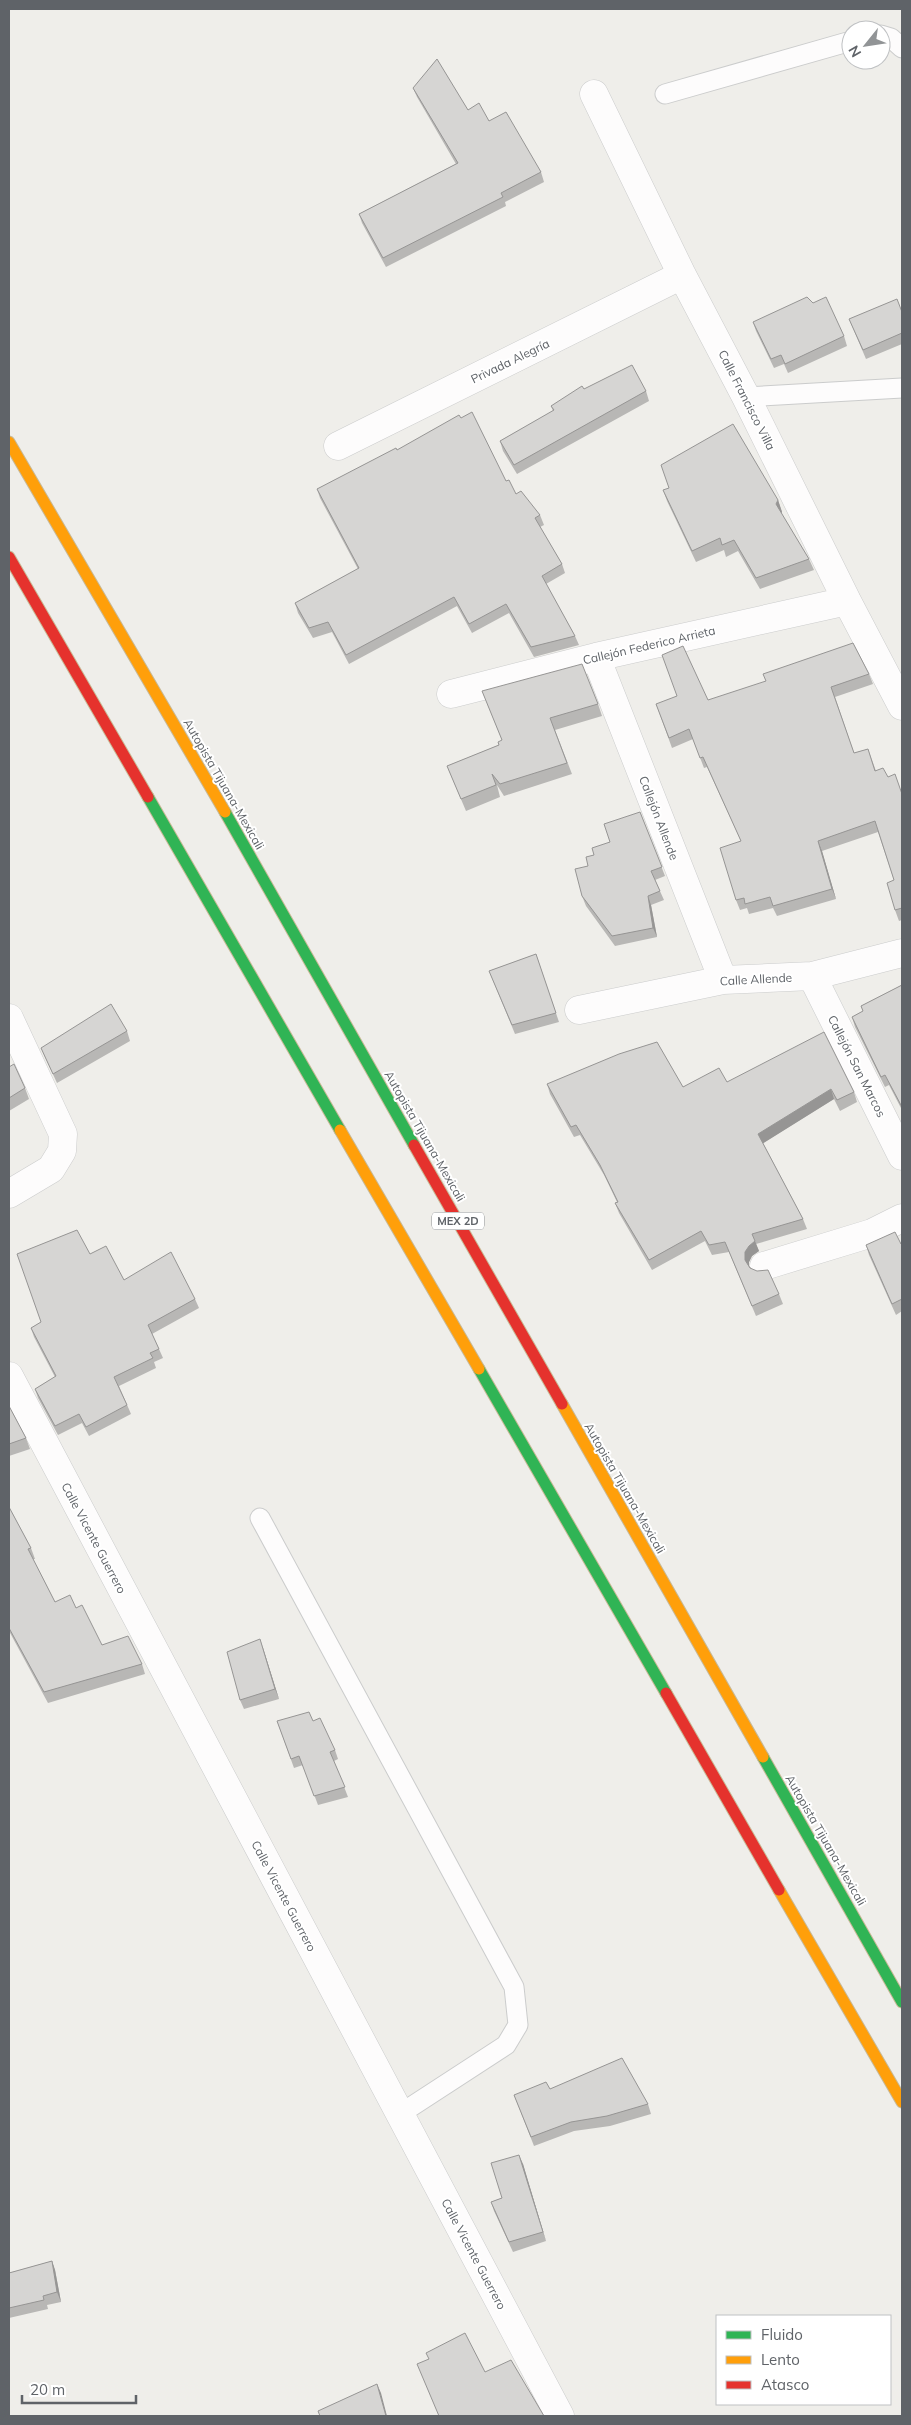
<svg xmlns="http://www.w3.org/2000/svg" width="911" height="2425" font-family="Mulish,sans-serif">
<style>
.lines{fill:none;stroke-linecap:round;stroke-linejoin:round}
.lane-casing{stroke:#cbcccc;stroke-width:21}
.street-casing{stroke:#cbcccc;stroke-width:29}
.fast-casing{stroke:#c8b996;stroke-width:13}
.slow-casing{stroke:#c8b996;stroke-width:13}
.jam-casing{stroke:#c8b996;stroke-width:13}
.lane{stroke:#fdfcfc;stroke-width:19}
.street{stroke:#fdfcfc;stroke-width:28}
.fast{stroke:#30b455;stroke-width:11}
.slow{stroke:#ff9f0a;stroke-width:11}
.jam{stroke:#e5322d;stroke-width:11}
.wall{fill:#b8b7b5}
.shaded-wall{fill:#969594}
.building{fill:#d6d5d3;stroke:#969594}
.labels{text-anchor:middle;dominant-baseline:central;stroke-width:4;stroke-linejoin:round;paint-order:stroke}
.shield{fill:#fff;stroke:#8f9295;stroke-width:1}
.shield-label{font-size:11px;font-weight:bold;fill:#5f6368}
.street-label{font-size:12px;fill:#5f6368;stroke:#fff}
</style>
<rect width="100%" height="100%" fill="#efeeea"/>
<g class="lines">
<g class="lane-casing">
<path id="lane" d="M 881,35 L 891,38 L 902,48
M 665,94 L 851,41
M 746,397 L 902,388
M 260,1518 L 514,1987 L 518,2025 L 506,2045 L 400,2114"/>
</g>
<g class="street-casing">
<path id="street" d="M 594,94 L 682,275 L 746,397 L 847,601 L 902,706
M 338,446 L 682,275
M 596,657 L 723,980
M 451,694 L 596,657 L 847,601
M 812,976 L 902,1156
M 579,1010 L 723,980 L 812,976 L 902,953
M 9,1018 L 63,1134 L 62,1151 L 51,1169 L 9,1194
M 764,1266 L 872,1233 L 902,1218
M 9,1376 L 560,2416"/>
</g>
<g class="fast-casing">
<path id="fast" d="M 148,797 L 340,1130
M 225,812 L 414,1145
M 479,1369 L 666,1693
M 763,1757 L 902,2002"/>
</g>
<g class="slow-casing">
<path id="slow" d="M 9,442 L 225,812
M 340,1130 L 479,1369
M 562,1404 L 763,1757
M 779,1890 L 902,2102"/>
</g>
<g class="jam-casing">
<path id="jam" d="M 9,557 L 148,797
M 414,1145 L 562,1404
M 666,1693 L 779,1890"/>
</g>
<use href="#lane" class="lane"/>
<use href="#street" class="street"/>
<use href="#fast" class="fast"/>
<use href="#slow" class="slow"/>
<use href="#jam" class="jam"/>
</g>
<path class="wall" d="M 413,88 L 468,110 L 489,121 L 541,172 L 544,182 L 505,202 L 506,206 L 386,267 L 362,223 L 359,214 L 456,164 L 417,97 Z
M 902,312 L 902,344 L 866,359 L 849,319 Z
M 753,322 L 844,336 L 847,346 L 788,373 L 784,364 L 774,368 L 756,331 Z
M 584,389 L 646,391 L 649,401 L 517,474 L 503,451 L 500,441 L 553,411 L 551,406 Z
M 397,450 L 506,481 L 516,494 L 540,515 L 544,525 L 540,527 L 562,564 L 565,573 L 546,584 L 575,636 L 579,645 L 534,657 L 509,613 L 472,633 L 457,606 L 349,664 L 332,632 L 313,638 L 298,613 L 295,603 L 358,569 L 320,498 L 317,489 Z
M 663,490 L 778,500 L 782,512 L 781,513 L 809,559 L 814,570 L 760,589 L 738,551 L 726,557 L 724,550 L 696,562 L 667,501 Z
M 869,674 L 873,684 L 835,697 L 854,753 L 868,749 L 876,771 L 888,777 L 902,794 L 902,920 L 899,921 L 895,910 L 894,880 L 878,832 L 822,851 L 836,899 L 777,916 L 773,908 L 749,914 L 747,908 L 740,910 L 736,900 L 741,841 L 707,767 L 704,768 L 693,739 L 672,748 L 656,704 L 708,700 Z
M 482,691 L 598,704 L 602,716 L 555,730 L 572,774 L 504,796 L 497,785 L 500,797 L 466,811 L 447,766 L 499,745 L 502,740 Z
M 640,812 L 665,876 L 655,880 L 664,900 L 651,905 L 657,937 L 615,946 L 586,906 L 582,896 L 594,855 L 610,842 Z
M 536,954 L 559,1022 L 515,1034 L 489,971 Z
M 902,985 L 902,1110 L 889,1085 L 885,1087 L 855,1027 L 852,1017 L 863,1011 L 861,1006 Z
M 127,1031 L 130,1041 L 57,1083 L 45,1057 L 41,1048 Z
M 9,1067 L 25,1088 L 29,1099 L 9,1111 Z
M 727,1082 L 854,1092 L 857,1102 L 840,1111 L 834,1099 L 763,1143 L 803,1219 L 807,1229 L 756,1244 L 759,1251 L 752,1256 L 749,1262 L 749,1266 L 779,1294 L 783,1304 L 756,1316 L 729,1252 L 712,1255 L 705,1241 L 652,1270 L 619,1213 L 615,1203 L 617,1202 L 604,1175 L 580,1135 L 574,1137 L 550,1094 L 547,1084 L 683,1087 Z
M 902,1243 L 902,1311 L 896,1315 L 869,1255 L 866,1245 Z
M 90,1254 L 124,1280 L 195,1299 L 199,1308 L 152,1334 L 159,1349 L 163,1358 L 154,1362 L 156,1368 L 119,1386 L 131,1414 L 89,1436 L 82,1423 L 58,1435 L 38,1398 L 35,1389 L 55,1377 L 34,1337 L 31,1328 L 41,1322 Z
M 9,1406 L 26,1438 L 30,1449 L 9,1456 Z
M 9,1507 L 31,1548 L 35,1559 L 33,1559 L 55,1602 L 76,1608 L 102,1645 L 142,1664 L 145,1674 L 48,1703 L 9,1631 Z
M 263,1648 L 279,1699 L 244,1709 L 240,1700 Z
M 277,1721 L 313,1721 L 335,1750 L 338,1759 L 334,1761 L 348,1797 L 318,1805 L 303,1765 L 294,1768 Z
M 550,2089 L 648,2104 L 651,2114 L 610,2126 L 574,2131 L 534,2146 L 514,2095 Z
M 523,2164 L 546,2241 L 513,2252 L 494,2211 L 491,2202 L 502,2198 Z
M 52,2261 L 55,2270 L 61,2302 L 47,2305 L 48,2309 L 9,2318 L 9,2273 Z"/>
<path class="shaded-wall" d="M 778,500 L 782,512 L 780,516 L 776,504 Z
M 818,841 L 822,851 L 836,899 L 832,889 Z
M 648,896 L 651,905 L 657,937 L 653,928 Z
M 831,1089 L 834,1099 L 762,1144 L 758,1134 Z
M 755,1241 L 759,1251 L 752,1256 L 749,1262 L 749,1270 L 745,1260 L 745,1252 L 749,1246 Z
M 260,1639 L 263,1648 L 279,1699 L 275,1689 Z
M 519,2155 L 523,2164 L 546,2241 L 543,2232 Z
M 52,2261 L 55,2270 L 61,2302 L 57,2292 Z
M 377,2384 L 381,2393 L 387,2416 L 386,2416 Z"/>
<path class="building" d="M 437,59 L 468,110 L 479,103 L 489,121 L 506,112 L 541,172 L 501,193 L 503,197 L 383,258 L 359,214 L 458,163 L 413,88 Z
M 807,297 L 813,303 L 826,297 L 844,336 L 785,364 L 781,355 L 771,359 L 753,322 Z
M 897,299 L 902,312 L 902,333 L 863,350 L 849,319 Z
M 632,365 L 646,391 L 514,465 L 500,441 L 554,410 L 551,406 L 582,386 L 584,389 Z
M 472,412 L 506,481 L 509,480 L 516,494 L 521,491 L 540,515 L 535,518 L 562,564 L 542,576 L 575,636 L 531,647 L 506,604 L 469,624 L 454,597 L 346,655 L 328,622 L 309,628 L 295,603 L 359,568 L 317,489 L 396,448 L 397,450 L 459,415 L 461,418 Z
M 733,424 L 778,500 L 776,504 L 809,559 L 756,578 L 734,540 L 722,545 L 720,538 L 692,551 L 663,490 L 669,488 L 661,465 Z
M 853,643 L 869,674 L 831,687 L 854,753 L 868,749 L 875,771 L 883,768 L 888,777 L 895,774 L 902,794 L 902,908 L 895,910 L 887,883 L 894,880 L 875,821 L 818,841 L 832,889 L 773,906 L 770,897 L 745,904 L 744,898 L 736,900 L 720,848 L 741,841 L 703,757 L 700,758 L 689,729 L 669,738 L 656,704 L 677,696 L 662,655 L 683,646 L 708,700 L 766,681 L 763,674 Z
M 582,664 L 598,704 L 550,718 L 567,763 L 500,784 L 492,774 L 496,785 L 461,799 L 447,766 L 499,745 L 498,742 L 502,740 L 482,691 Z
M 640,812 L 662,867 L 651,871 L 660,891 L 648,896 L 653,928 L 612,936 L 582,896 L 575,869 L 588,866 L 586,857 L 594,855 L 592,848 L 610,842 L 604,824 Z
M 536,954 L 556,1013 L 512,1025 L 489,971 Z
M 902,985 L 902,1107 L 885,1075 L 881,1077 L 852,1017 L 863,1011 L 861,1006 Z
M 111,1004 L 127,1031 L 53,1074 L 41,1048 Z
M 824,1032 L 854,1092 L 837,1100 L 831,1089 L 758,1134 L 803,1219 L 752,1234 L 755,1241 L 749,1246 L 745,1252 L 745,1260 L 750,1268 L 757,1271 L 768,1270 L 779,1294 L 752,1306 L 725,1242 L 709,1245 L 701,1231 L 649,1260 L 615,1203 L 618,1202 L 600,1165 L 576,1125 L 571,1127 L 547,1084 L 619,1054 L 657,1042 L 683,1087 L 719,1068 L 727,1082 Z
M 14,1064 L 25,1088 L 9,1098 L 9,1067 Z
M 77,1230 L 90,1254 L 106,1246 L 124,1280 L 171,1252 L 195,1299 L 148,1325 L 159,1349 L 150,1353 L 153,1358 L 114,1377 L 127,1405 L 86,1427 L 79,1414 L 55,1426 L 35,1389 L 56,1376 L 31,1328 L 41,1322 L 17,1254 Z
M 895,1232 L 901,1244 L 902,1243 L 902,1299 L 892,1304 L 866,1245 Z
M 9,1406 L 26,1438 L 9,1444 Z
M 9,1507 L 31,1548 L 28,1549 L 55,1602 L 70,1595 L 76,1608 L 82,1605 L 102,1645 L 128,1636 L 142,1664 L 44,1692 L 9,1628 Z
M 260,1639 L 275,1689 L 240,1700 L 227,1652 Z
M 309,1712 L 313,1721 L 320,1718 L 335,1750 L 330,1752 L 345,1787 L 314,1796 L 299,1756 L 291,1759 L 277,1721 Z
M 622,2058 L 648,2104 L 607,2116 L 571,2122 L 531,2137 L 514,2095 L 546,2082 L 550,2089 Z
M 519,2155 L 543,2232 L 509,2242 L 491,2202 L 502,2198 L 491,2163 Z
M 52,2261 L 57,2292 L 43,2296 L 44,2300 L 9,2308 L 9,2273 Z
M 465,2333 L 485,2372 L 511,2360 L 544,2416 L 439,2416 L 417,2364 L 429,2359 L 426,2353 Z
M 377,2384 L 386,2416 L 320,2416 L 318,2411 Z"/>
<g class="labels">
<rect class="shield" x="432" y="1212.5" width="52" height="17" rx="4"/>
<g class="shield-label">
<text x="458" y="1221">MEX 2D</text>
</g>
<g class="street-label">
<text transform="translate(510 361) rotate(-26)">Privada Alegría</text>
<text transform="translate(747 400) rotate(63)">Calle Francisco Villa</text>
<text transform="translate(649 645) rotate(-13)">Callejón Federico Arrieta</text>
<text transform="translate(224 784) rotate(60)">Autopista Tijuana-Mexicali</text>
<text transform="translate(659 818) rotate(69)">Callejón Allende</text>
<text transform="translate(756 979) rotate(-3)">Calle Allende</text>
<text transform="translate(857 1066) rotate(63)">Callejón San Marcos</text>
<text transform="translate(425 1136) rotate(60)">Autopista Tijuana-Mexicali</text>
<text transform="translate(625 1488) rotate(60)">Autopista Tijuana-Mexicali</text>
<text transform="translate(94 1538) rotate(62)">Calle Vicente Guerrero</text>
<text transform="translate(826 1840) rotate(60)">Autopista Tijuana-Mexicali</text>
<text transform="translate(284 1896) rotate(62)">Calle Vicente Guerrero</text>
<text transform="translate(474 2254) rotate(62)">Calle Vicente Guerrero</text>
</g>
</g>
<rect width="911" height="2425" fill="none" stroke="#5f6368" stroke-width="20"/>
<rect x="716" y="2315" width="175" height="90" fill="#ffffff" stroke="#bfc1c3"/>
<rect x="726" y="2331" width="25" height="8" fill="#30b455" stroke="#bfc1c3"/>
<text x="761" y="2340" font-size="15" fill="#5f6368">Fluido</text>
<rect x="726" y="2356" width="25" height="8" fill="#ff9f0a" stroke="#bfc1c3"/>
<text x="761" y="2365" font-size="15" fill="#5f6368">Lento</text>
<rect x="726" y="2381" width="25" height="8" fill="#e5322d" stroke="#bfc1c3"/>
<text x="761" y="2390" font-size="15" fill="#5f6368">Atasco</text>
<g transform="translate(866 45) rotate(240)"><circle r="24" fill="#ffffff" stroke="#bfc1c3"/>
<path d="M0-4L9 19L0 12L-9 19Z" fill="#919496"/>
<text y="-8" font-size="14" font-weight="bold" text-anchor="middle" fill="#5f6368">N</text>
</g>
<path d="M22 2395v8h114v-8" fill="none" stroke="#5f6368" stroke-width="2.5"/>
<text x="30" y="2395" font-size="15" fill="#5f6368" stroke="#ffffff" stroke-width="4" paint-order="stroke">20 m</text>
</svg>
